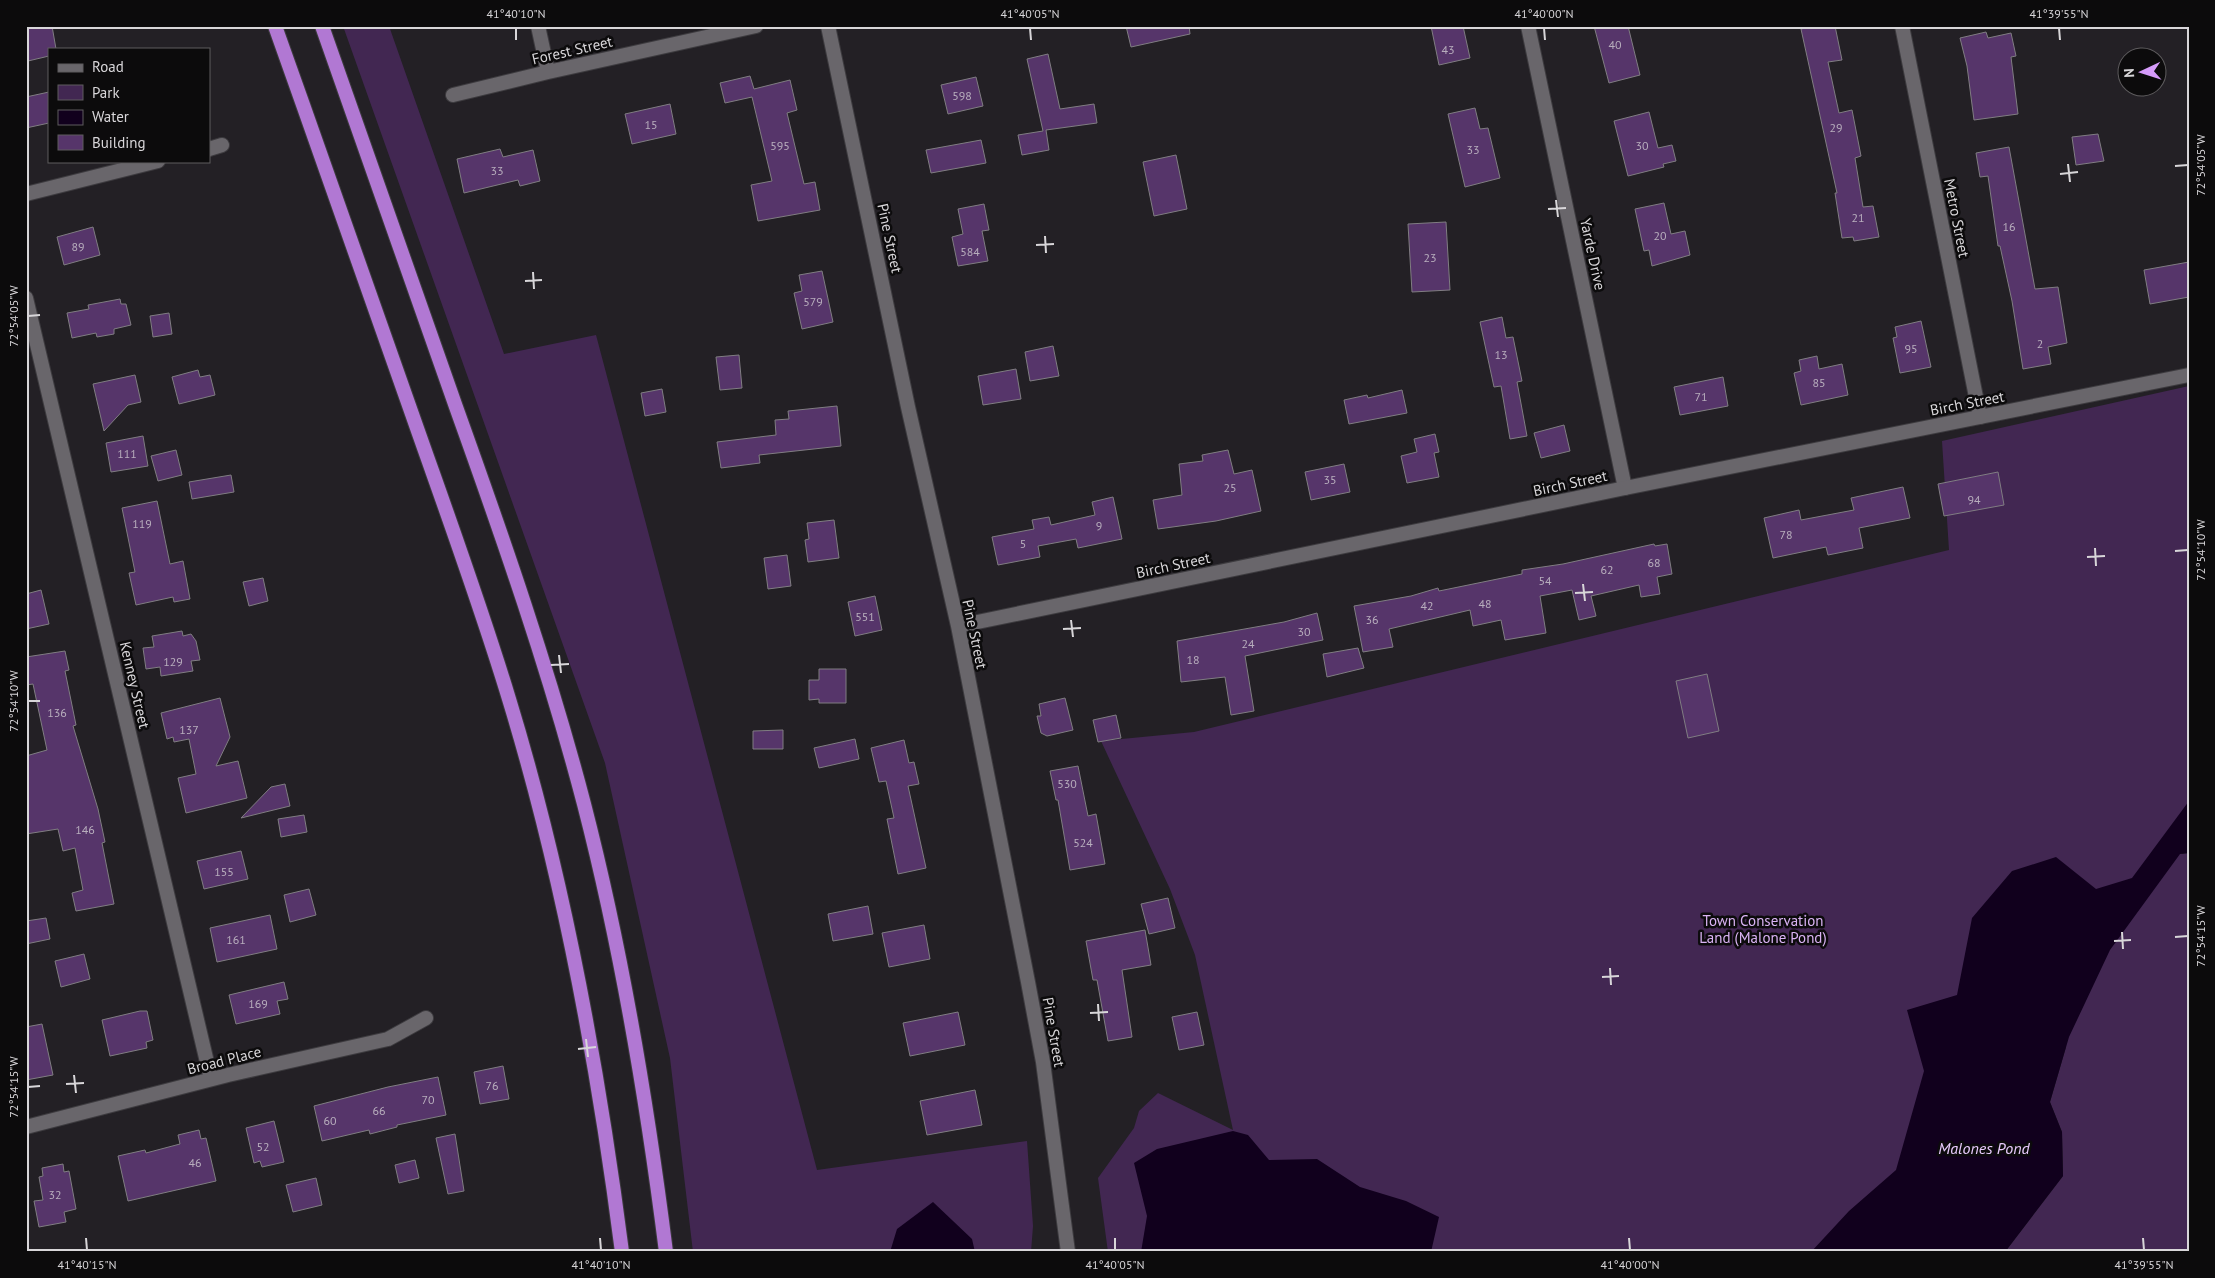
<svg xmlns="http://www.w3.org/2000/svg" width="2215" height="1278" font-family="'PT Sans',sans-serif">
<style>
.green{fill:#422752}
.water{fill:#11001d}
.building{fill:#56356a;stroke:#807d82}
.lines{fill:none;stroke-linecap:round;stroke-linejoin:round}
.minor-casing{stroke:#3d3b3f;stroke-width:16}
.secondary-casing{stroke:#3d3b3f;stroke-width:16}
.trunk-casing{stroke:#3d3b3f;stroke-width:16}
.minor{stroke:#69666b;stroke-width:14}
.secondary{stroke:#69666b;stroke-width:14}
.trunk{stroke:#b178d3;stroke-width:14}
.ticks{fill:none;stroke:#d8d6d9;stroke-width:2}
.labels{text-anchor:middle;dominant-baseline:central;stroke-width:5;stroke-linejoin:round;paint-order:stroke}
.number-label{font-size:12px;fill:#b8aebd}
.street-label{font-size:15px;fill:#d8d6d9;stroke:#0c0b0c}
.park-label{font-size:15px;fill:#dab3f4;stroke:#0c0b0c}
.water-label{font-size:16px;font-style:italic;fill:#e8cbfd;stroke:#0c0b0c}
.neatline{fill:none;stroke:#d8d6d9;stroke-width:2}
.ticks-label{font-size:12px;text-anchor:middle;fill:#d8d6d9}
</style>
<rect width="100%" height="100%" fill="#232025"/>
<path class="green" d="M 343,26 L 389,26 L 504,354 L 596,335 L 817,1170 L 1027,1141 L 1033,1226 L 1031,1252 L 693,1252 L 670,1058 L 605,763 Z
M 2189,386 L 2189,847 L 2181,854 L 2189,853 L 2189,1252 L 2005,1252 L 2063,1176 L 2062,1132 L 2050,1102 L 2066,1047 L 1901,1252 L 1108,1252 L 1098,1178 L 1134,1128 L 1139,1111 L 1158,1093 L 1233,1130 L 1195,955 L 1170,889 L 1101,741 L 1194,732 L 1949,550 L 1942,441 Z"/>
<path class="water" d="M 2189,801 L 2189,853 L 2180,854 L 2110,950 L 2069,1037 L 2050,1102 L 2062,1132 L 2063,1176 L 2005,1252 L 1811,1252 L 1849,1211 L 1896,1170 L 1924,1071 L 1907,1010 L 1957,995 L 1972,918 L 2012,871 L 2056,857 L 2096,889 L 2132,878 Z
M 1233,1131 L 1248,1135 L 1269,1160 L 1317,1159 L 1360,1187 L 1406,1201 L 1439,1217 L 1431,1252 L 1141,1252 L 1147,1216 L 1134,1163 L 1157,1149 Z
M 933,1202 L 972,1239 L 975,1252 L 890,1252 L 897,1229 Z"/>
<path class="building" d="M 26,26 L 52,26 L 56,49 L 49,49 L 49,56 L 28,61 Z
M 1126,26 L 1189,26 L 1190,34 L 1131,47 Z
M 1431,26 L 1463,26 L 1470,58 L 1439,65 Z
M 1594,26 L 1628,26 L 1640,75 L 1609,83 Z
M 1814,26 L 1835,26 L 1842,60 L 1828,62 L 1839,113 L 1852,110 L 1861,156 L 1855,158 L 1863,207 L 1873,206 L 1879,237 L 1854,241 L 1853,237 L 1842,238 L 1835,193 L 1837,193 L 1801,29 Z
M 1986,32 L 1988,38 L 2011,33 L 2016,56 L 2011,57 L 2018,114 L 1974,120 L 1967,66 L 1960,38 Z
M 1048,54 L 1060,109 L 1094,104 L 1097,123 L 1046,130 L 1049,150 L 1022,155 L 1018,135 L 1043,131 L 1027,59 Z
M 750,76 L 754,89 L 790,80 L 797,110 L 787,113 L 804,184 L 815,182 L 820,210 L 758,221 L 751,185 L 772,181 L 752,97 L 725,103 L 720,83 Z
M 976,77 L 983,106 L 948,114 L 941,85 Z
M 49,92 L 49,123 L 26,128 L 26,97 Z
M 670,104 L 676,134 L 632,144 L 625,114 Z
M 1475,108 L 1480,129 L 1488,128 L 1500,178 L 1465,187 L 1448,114 Z
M 1649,112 L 1658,148 L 1672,145 L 1676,161 L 1663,164 L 1664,167 L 1628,176 L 1614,121 Z
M 2098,134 L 2104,161 L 2076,165 L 2072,137 Z
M 981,140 L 986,163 L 931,173 L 926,150 Z
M 2009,147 L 2035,289 L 2058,287 L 2067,343 L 2048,347 L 2051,364 L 2023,369 L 2012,301 L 2000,246 L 1998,246 L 1988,176 L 1980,177 L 1976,153 Z
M 500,149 L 503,157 L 533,150 L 540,181 L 520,186 L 518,180 L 464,193 L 457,159 Z
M 1176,155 L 1187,209 L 1154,216 L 1143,162 Z
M 1664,203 L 1671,234 L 1685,231 L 1690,255 L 1652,266 L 1649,250 L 1644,251 L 1635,209 Z
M 984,204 L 989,230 L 982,231 L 988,261 L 958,266 L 952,237 L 963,234 L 958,209 Z
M 1446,222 L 1450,290 L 1412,292 L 1408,224 Z
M 93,227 L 100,255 L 64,265 L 57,237 Z
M 2189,262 L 2189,297 L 2150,304 L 2144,270 Z
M 822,271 L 833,322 L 802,329 L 794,293 L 802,291 L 799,275 Z
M 120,299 L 121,304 L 126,304 L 131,325 L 114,329 L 114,334 L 97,337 L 96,333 L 72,338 L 67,313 L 89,309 L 88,305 Z
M 169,313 L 172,334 L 153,337 L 150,316 Z
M 1502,317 L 1506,338 L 1513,337 L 1522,381 L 1517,382 L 1527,436 L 1510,439 L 1501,386 L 1494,387 L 1480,322 Z
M 1921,321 L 1931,367 L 1900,373 L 1893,338 L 1897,337 L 1895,327 Z
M 1053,346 L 1059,376 L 1030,381 L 1025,352 Z
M 739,355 L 742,388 L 720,390 L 716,357 Z
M 1817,356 L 1819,369 L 1842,364 L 1848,395 L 1801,405 L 1794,373 L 1801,371 L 1799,360 Z
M 1016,369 L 1021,399 L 983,405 L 978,376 Z
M 198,370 L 200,377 L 210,375 L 215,395 L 179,404 L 172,377 Z
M 135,375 L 141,402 L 128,405 L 104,431 L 93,384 Z
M 1723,377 L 1728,406 L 1680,415 L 1674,387 Z
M 662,389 L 666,412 L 645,416 L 641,393 Z
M 1402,390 L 1407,413 L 1349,424 L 1344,400 L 1367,395 L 1368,398 Z
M 837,406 L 841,446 L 759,455 L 760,463 L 721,468 L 717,442 L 776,435 L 775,420 L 789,419 L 788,411 Z
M 1564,425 L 1570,451 L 1541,458 L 1534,433 Z
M 1435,434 L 1439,452 L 1434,453 L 1439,477 L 1407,483 L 1401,456 L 1417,452 L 1414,439 Z
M 143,436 L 148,466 L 111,472 L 106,443 Z
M 176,450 L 182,475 L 158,481 L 151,456 Z
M 1228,450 L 1234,474 L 1252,470 L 1261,511 L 1216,521 L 1158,529 L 1153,500 L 1182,495 L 1179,464 L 1203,461 L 1202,455 Z
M 1344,464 L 1350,492 L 1311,500 L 1305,472 Z
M 1998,472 L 2004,505 L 1944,516 L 1938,484 Z
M 231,475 L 234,492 L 192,499 L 189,482 Z
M 1903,487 L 1910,518 L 1859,528 L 1863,548 L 1828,555 L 1826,547 L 1773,558 L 1764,518 L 1799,510 L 1801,520 L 1854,510 L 1851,498 Z
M 1113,497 L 1122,539 L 1078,548 L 1076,539 L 1038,546 L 1040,557 L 998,565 L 992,537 L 1034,529 L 1032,520 L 1049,517 L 1051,525 L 1095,515 L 1092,502 Z
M 157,501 L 170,564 L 183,561 L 190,599 L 174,602 L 173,597 L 136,605 L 129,573 L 135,572 L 122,508 Z
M 834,520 L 839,558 L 808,562 L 805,540 L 809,539 L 807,523 Z
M 1654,544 L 1655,546 L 1667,544 L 1672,574 L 1657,577 L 1660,594 L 1641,597 L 1639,585 L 1591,596 L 1596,616 L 1579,620 L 1572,590 L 1540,596 L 1546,633 L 1505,640 L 1501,620 L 1473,626 L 1470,610 L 1389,629 L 1393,647 L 1363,652 L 1354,606 L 1411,596 L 1438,588 L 1439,591 L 1522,574 L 1522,570 L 1563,564 Z
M 787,555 L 791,586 L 768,589 L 764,558 Z
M 263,578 L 268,601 L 249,606 L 243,582 Z
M 41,590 L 49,624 L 26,629 L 26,594 Z
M 875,596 L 882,630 L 855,636 L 848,602 Z
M 1317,613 L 1323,640 L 1245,656 L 1254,711 L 1231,715 L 1225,677 L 1181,682 L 1177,641 L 1284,622 Z
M 182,631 L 183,636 L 191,634 L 196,641 L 200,660 L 191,661 L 193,671 L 161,676 L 160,667 L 146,669 L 143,648 L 154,647 L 152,636 Z
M 1358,648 L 1364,668 L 1327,677 L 1323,654 Z
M 65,651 L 69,670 L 65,671 L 76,725 L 73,726 L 98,809 L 105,842 L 102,843 L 114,904 L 76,911 L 72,893 L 83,890 L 75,848 L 63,851 L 58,829 L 26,834 L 26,756 L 47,750 L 33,684 L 26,685 L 26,657 Z
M 819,669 L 846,669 L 846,703 L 819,703 L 819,699 L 809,700 L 809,680 L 819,680 Z
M 1707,674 L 1719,731 L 1688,738 L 1676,681 Z
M 220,698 L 230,737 L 216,766 L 238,761 L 247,798 L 186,813 L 178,778 L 196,774 L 189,739 L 174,742 L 173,737 L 167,739 L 161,713 Z
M 1065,698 L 1073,730 L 1047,736 L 1041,733 L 1037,716 L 1041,716 L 1039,704 Z
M 1116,715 L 1121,738 L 1098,742 L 1093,720 Z
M 783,730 L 783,749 L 753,749 L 753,731 Z
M 855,739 L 859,759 L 819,768 L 814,748 Z
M 904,740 L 909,763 L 914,762 L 919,784 L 908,786 L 926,868 L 898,874 L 887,819 L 894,818 L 886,781 L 879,782 L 871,748 Z
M 1078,766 L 1088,816 L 1096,814 L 1105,864 L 1070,870 L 1058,800 L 1056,800 L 1050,771 Z
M 285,784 L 290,806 L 241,818 L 271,787 Z
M 304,815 L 307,832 L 281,837 L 278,819 Z
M 241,851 L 248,879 L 204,889 L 197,861 Z
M 309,889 L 316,915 L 290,922 L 284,895 Z
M 1168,898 L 1175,928 L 1149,934 L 1141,904 Z
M 868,906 L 873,934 L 833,941 L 828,914 Z
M 270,915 L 277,949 L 217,962 L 210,928 Z
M 46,918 L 50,939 L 26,944 L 26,921 Z
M 924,925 L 930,959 L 889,967 L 882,933 Z
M 1145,930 L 1151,965 L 1122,970 L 1132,1037 L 1108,1041 L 1097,980 L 1093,980 L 1086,941 Z
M 84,954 L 90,979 L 61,987 L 55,961 Z
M 284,982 L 288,999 L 277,1001 L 280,1014 L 236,1024 L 229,995 Z
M 140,1011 L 147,1011 L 153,1040 L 146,1042 L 147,1048 L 110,1056 L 102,1020 Z
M 958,1012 L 965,1045 L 910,1056 L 903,1023 Z
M 1197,1012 L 1204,1045 L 1179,1050 L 1172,1017 Z
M 42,1024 L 53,1075 L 26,1080 L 26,1027 Z
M 503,1066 L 509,1099 L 480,1104 L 474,1072 Z
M 438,1077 L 446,1115 L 397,1125 L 397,1127 L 370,1134 L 369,1130 L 322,1141 L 314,1106 L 388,1087 Z
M 975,1090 L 982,1125 L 927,1135 L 920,1101 Z
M 274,1121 L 284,1162 L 262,1167 L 260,1161 L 254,1163 L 246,1128 Z
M 199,1130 L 201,1139 L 206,1138 L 216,1181 L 128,1201 L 118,1156 L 145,1150 L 146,1153 L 180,1144 L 178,1135 Z
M 455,1134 L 464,1191 L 448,1194 L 436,1138 Z
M 415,1160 L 419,1178 L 399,1183 L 395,1165 Z
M 63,1164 L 64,1172 L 69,1171 L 76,1209 L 64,1212 L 66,1222 L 39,1227 L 34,1201 L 43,1200 L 39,1177 L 43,1176 L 42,1168 Z
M 316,1178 L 322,1205 L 293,1212 L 286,1185 Z"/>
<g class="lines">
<g class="minor-casing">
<path id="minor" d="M 538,26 L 548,72
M 1528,26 L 1625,488
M 1902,26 L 1980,417
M 453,95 L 548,72 L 756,26
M 209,149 L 222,145
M 26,194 L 158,161
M 26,298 L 211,1079
M 26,1127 L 228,1075 L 388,1039 L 426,1018"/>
</g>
<g class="secondary-casing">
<path id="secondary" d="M 828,26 L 908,407 L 958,626 L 1028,982 L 1043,1062 L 1068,1252
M 958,626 L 1625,488 L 2189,375"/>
</g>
<g class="trunk-casing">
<path id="trunk" d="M 275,26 C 321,155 366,284 412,414 C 445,508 480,603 509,699 C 564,879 598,1065 622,1252
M 322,26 C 367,153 412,280 456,407 C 503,538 549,670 584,804 C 622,951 647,1101 666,1252"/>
</g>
<use href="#minor" class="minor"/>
<use href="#secondary" class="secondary"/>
<use href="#trunk" class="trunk"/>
</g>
<path class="ticks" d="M 516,28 L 516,40M 1030,28 L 1031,40M 1544,28 L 1545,40M 2059,28 L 2060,40M 2068,164 L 2070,182M 2175,166 L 2188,165M 2060,174 L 2078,172M 1556,200 L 1558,217M 1548,209 L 1566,208M 1045,236 L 1046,253M 1036,245 L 1054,244M 533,272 L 534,289M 525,281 L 542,280M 28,316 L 40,315M 2095,548 L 2096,566M 2175,551 L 2188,550M 2087,557 L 2105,556M 1583,584 L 1585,601M 1575,593 L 1593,592M 1071,620 L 1073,637M 1063,629 L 1081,628M 559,655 L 561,673M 551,665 L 569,664M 28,701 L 40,701M 2122,932 L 2123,949M 2175,937 L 2188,936M 2114,941 L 2131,940M 1610,968 L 1611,985M 1602,977 L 1619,976M 1098,1004 L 1099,1021M 1090,1013 L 1108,1012M 586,1039 L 588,1057M 578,1049 L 596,1047M 74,1075 L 76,1093M 66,1084 L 84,1083M 28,1087 L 40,1086M 86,1238 L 87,1250M 600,1238 L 601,1250M 1115,1238 L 1115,1250M 1629,1238 L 1630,1250M 2143,1238 L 2144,1250"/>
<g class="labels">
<g class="number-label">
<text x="1615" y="44">40</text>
<text x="1448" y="49">43</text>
<text x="962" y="95">598</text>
<text x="651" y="124">15</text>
<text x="1836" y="127">29</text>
<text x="780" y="145">595</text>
<text x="1642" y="145">30</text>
<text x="1473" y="149">33</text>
<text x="497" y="170">33</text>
<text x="1858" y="217">21</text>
<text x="2009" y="226">16</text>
<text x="1660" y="235">20</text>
<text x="78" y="246">89</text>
<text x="970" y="251">584</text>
<text x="1430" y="257">23</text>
<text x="813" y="301">579</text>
<text x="2040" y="343">2</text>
<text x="1911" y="348">95</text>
<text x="1501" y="354">13</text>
<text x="1819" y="382">85</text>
<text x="1701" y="396">71</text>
<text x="127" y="453">111</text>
<text x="1330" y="479">35</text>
<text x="1230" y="487">25</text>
<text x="1974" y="499">94</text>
<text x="142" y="523">119</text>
<text x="1099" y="525">9</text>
<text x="1786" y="534">78</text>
<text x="1023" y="543">5</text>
<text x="1654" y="562">68</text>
<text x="1607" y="569">62</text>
<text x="1545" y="580">54</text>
<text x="1485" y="603">48</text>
<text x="1427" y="605">42</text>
<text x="865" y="616">551</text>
<text x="1372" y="619">36</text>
<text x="1304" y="631">30</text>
<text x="1248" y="643">24</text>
<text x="1193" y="659">18</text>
<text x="173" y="661">129</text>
<text x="57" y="712">136</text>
<text x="189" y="729">137</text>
<text x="1067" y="783">530</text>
<text x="85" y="829">146</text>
<text x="1083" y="842">524</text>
<text x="224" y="871">155</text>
<text x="236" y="939">161</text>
<text x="258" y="1003">169</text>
<text x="492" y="1085">76</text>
<text x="428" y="1099">70</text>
<text x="379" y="1110">66</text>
<text x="330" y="1120">60</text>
<text x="263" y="1146">52</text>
<text x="195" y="1162">46</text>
<text x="55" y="1194">32</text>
</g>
<g class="street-label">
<text transform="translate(572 50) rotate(-13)">Forest Street</text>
<text transform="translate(1957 218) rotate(79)">Metro Street</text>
<text transform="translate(890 238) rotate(78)">Pine Street</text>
<text transform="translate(1593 254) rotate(78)">Yarde Drive</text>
<text transform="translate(1967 403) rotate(-11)">Birch Street</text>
<text transform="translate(1570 483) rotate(-12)">Birch Street</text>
<text transform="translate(1173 565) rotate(-12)">Birch Street</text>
<text transform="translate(975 634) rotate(78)">Pine Street</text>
<text transform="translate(135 685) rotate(77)">Kenney Street</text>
<text transform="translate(1054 1032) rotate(80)">Pine Street</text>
<text transform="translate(224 1060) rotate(-14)">Broad Place</text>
</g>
<g class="park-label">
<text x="1763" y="920">Town Conservation<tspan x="1763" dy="17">Land (Malone Pond)</tspan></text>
</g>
<g class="water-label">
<text x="1984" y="1148">Malones Pond</text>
</g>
</g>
<rect width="2215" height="1278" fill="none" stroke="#0c0b0c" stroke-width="55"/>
<rect x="48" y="48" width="162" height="115" fill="#0c0b0c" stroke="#5e5c5e"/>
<rect x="58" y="64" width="25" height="8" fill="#69666b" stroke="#5e5c5e"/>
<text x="92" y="72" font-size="15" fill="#d8d6d9">Road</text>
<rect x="58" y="85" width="25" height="15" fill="#422752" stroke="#5e5c5e"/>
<text x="92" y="98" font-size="15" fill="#d8d6d9">Park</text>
<rect x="58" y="110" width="25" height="15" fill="#11001d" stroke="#5e5c5e"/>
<text x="92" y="122" font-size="15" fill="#d8d6d9">Water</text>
<rect x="58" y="135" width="25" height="15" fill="#56356a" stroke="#5e5c5e"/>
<text x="92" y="148" font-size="15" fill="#d8d6d9">Building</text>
<g transform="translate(2142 72) rotate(266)"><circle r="24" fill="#0c0b0c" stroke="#5e5c5e"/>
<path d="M0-4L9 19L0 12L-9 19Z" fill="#d59bfa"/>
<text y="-8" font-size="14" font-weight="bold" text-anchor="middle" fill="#d8d6d9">N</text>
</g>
<rect x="28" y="28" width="2160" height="1222" class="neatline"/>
<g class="ticks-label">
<text x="516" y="18">41°40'10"N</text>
<text x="1030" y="18">41°40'05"N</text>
<text x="1544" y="18">41°40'00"N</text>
<text x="2059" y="18">41°39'55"N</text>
<text transform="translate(2201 165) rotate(-90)" y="4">72°54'05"W</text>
<text transform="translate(14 316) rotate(-90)" y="4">72°54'05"W</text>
<text transform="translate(2201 550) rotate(-90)" y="4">72°54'10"W</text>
<text transform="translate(14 701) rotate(-90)" y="4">72°54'10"W</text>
<text transform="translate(2201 936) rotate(-90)" y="4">72°54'15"W</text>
<text transform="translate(14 1087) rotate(-90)" y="4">72°54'15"W</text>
<text x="87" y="1269">41°40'15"N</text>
<text x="601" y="1269">41°40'10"N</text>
<text x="1115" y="1269">41°40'05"N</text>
<text x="1630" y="1269">41°40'00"N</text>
<text x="2144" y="1269">41°39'55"N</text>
</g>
</svg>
